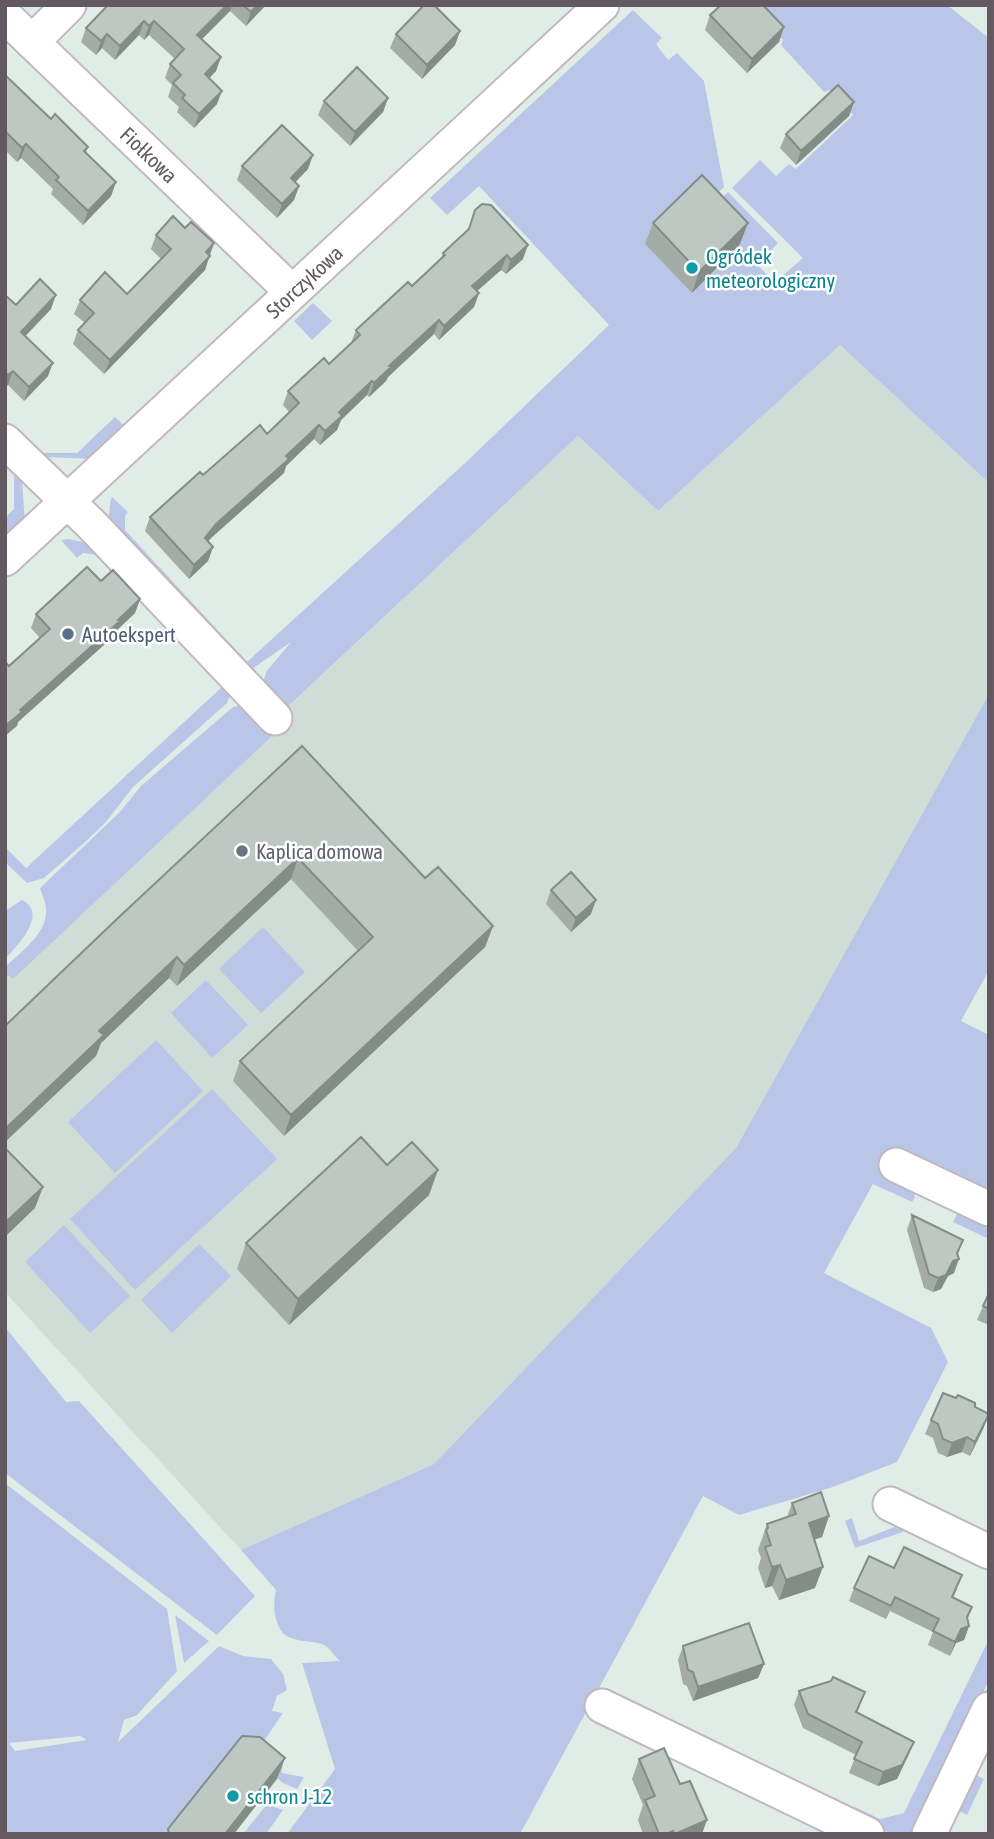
<svg xmlns="http://www.w3.org/2000/svg" width="994" height="1839" font-family="'Asap Condensed',sans-serif">
<style>
.education{fill:#cfddd6}
.green{fill:#bac6e8;fill-rule:evenodd}
.lines{fill:none;stroke-linecap:round;stroke-linejoin:round}
.minor-casing{stroke:#c1b8be;stroke-width:37}
.minor{stroke:#fff;stroke-width:33}
.wall{fill:#a3aca7}
.shaded-wall{fill:#848c88}
.building{fill:#bdc8c2;stroke:#848c88;stroke-width:2}
.culture-dot{fill:#0f9aa8;stroke:#fff;stroke-width:2.5}
.service-dot{fill:#5c6f8a;stroke:#fff;stroke-width:2.5}
.worship-dot{fill:#6b7280;stroke:#fff;stroke-width:2.5}
.labels{text-anchor:middle;dominant-baseline:central;stroke-width:5;stroke-linejoin:round;paint-order:stroke}
.street-label{font-size:21px;fill:#635960;stroke:#fff}
.culture-label{font-size:21px;fill:#0d838f;stroke:#fff;text-anchor:start}
.service-label{font-size:21px;fill:#4e5e75;stroke:#fff;text-anchor:start}
.worship-label{font-size:21px;fill:#5b616d;stroke:#fff;text-anchor:start}
</style>
<rect width="100%" height="100%" fill="#e0ede7"/>
<path class="education" d="M 840,345 L 989,483 L 989,694 L 736,1148 L 434,1464 L 241,1550 L 5,1292 L 5,971 L 578,436 L 658,511 Z"/>
<path class="green" d="M 740,5 L 947,5 L 989,38 L 989,483 L 840,345 L 658,511 L 578,436 L 283,711 L 261,686 L 267,671 L 291,642 L 249,671 L 106,521 C 112,512 108,505 112,497 L 128,512 L 125,516 L 125,530 L 247,662 L 464,464 L 609,325 L 479,186 L 447,215 L 430,198 L 633,10 L 662,38 L 656,44 L 668,60 L 677,53 L 704,81 L 724,187 L 704,207 L 709,211 L 728,192 L 778,243 L 758,265 L 774,283 L 803,258 L 732,188 L 760,160 L 776,176 L 789,164 L 796,169 L 853,115 L 829,90 L 824,92 L 781,45 L 783,40 L 752,8 Z
M 313,303 L 332,321 L 312,340 L 294,321 Z
M 115,417 L 127,429 L 94,459 L 46,457 L 42,453 L 77,453 Z
M 14,474 L 22,481 L 25,523 L 5,543 L 5,518 L 14,509 Z
M 68,539 L 83,542 L 99,555 L 83,553 L 77,558 L 61,540 Z
M 226,681 L 233,688 L 227,703 L 133,787 L 106,822 L 83,844 L 44,878 L 27,883 L 5,862 L 5,847 L 26,868 L 222,687 Z
M 989,694 L 989,970 L 961,1021 L 989,1035 L 989,1195 L 892,1148 L 880,1172 L 912,1187 L 915,1197 L 912,1202 L 873,1184 L 824,1273 L 931,1328 L 948,1362 L 897,1462 L 833,1487 L 739,1515 L 703,1496 L 520,1834 L 287,1834 L 335,1769 L 302,1663 L 340,1661 C 335,1657 330,1648 324,1645 C 315,1641 302,1642 291,1638 C 274,1633 272,1604 276,1590 L 241,1550 L 434,1464 L 736,1148 Z
M 246,704 L 268,730 L 266,732 L 271,737 L 13,979 L 8,975 L 5,978 L 5,967 C 20,953 48,933 46,909 C 46,902 42,895 40,888 L 120,812 L 141,786 L 233,707 Z
M 22,900 C 49,913 17,946 5,959 L 5,911 Z
M 263,927 L 305,972 L 261,1013 L 219,969 Z
M 206,980 L 248,1025 L 212,1058 L 171,1013 Z
M 156,1040 L 203,1091 L 115,1173 L 68,1122 Z
M 212,1089 L 277,1159 L 135,1290 L 70,1219 Z
M 960,1208 L 989,1223 L 989,1239 L 953,1222 Z
M 64,1225 L 130,1296 L 90,1333 L 25,1262 Z
M 199,1244 L 231,1276 L 172,1333 L 141,1300 Z
M 5,1327 L 66,1402 L 79,1401 L 255,1596 L 217,1635 L 5,1473 Z
M 5,1483 L 167,1609 L 177,1671 L 137,1715 L 124,1720 L 118,1742 L 219,1646 L 243,1656 L 271,1659 L 283,1674 L 287,1690 L 277,1696 L 272,1711 L 283,1713 L 260,1747 L 283,1760 L 282,1773 L 304,1777 L 297,1789 L 283,1783 L 253,1758 L 173,1834 L 5,1834 ZM 80,1736 L 87,1740 L 15,1751 L 9,1743 Z
M 852,1518 L 859,1541 L 897,1526 L 905,1526 L 903,1532 L 855,1548 L 845,1521 Z
M 175,1615 L 209,1641 L 184,1663 Z
M 989,1639 L 989,1680 L 916,1834 L 888,1834 L 886,1831 L 859,1819 L 854,1811 L 855,1807 L 880,1819 L 904,1813 Z
M 968,1771 L 984,1779 L 967,1815 L 951,1806 Z
M 267,1804 L 283,1810 L 266,1834 L 243,1834 Z"/>
<g class="lines">
<g class="minor-casing">
<g id="minor">
<path id="s1" d="M 5,16 L 292,292"/>
<path d="M 32,42 L 69,5"/>
<path d="M 5,441 L 92,525 L 275,718"/>
<path id="s2" d="M 5,559 L 602,5"/>
<path d="M 896,1165 L 989,1209"/>
<path d="M 890,1504 L 989,1552"/>
<path d="M 602,1706 L 867,1834"/>
<path d="M 929,1834 L 989,1709"/>
</g>
</g>
<use href="#minor" class="minor"/>
</g>
<path class="wall" d="M 108,5 L 266,5 L 246,26 L 230,11 L 202,39 L 221,57 L 216,71 L 209,78 L 217,104 L 194,128 L 177,112 L 179,107 L 168,97 L 172,85 L 165,78 L 170,64 L 175,59 L 149,35 L 144,40 L 139,35 L 115,60 L 102,48 L 96,55 L 81,42 L 86,28 Z
M 710,15 L 784,27 L 779,42 L 747,73 L 705,30 Z
M 460,31 L 455,45 L 422,79 L 390,48 L 396,34 Z
M 5,75 L 51,119 L 88,147 L 86,152 L 116,182 L 111,196 L 83,225 L 51,194 L 53,189 L 21,158 L 17,162 L 5,150 Z
M 388,98 L 383,112 L 350,146 L 318,115 L 324,101 Z
M 854,102 L 849,116 L 796,165 L 780,148 L 786,134 Z
M 242,166 L 308,169 L 295,182 L 299,186 L 294,200 L 277,218 L 237,180 Z
M 475,210 L 523,259 L 506,274 L 501,270 L 477,291 L 479,293 L 474,307 L 439,340 L 434,334 L 388,377 L 386,381 L 369,397 L 367,395 L 341,420 L 337,430 L 320,445 L 314,439 L 286,466 L 284,473 L 211,538 L 208,542 L 213,547 L 208,561 L 189,579 L 145,531 L 150,517 L 203,475 L 267,434 L 289,412 L 283,405 L 288,391 L 329,364 L 351,343 L 356,330 L 412,286 L 441,259 L 443,253 L 468,230 Z
M 653,223 L 740,244 L 692,293 L 645,244 Z
M 156,235 L 209,255 L 205,270 L 104,374 L 73,344 L 78,330 L 85,323 L 74,314 L 80,300 L 127,294 L 161,259 L 151,249 Z
M 5,295 L 16,305 L 51,309 L 25,336 L 48,376 L 24,401 L 8,385 L 5,387 Z
M 101,581 L 140,599 L 135,613 L 116,631 L 115,635 L 18,722 L 17,726 L 9,666 L 40,638 L 31,628 L 36,614 Z
M 302,746 L 425,878 L 493,926 L 485,947 L 284,1136 L 233,1081 L 240,1061 L 358,951 L 291,879 L 177,986 L 169,978 L 101,1043 L 96,1056 L 5,1142 Z
M 551,890 L 591,914 L 571,932 L 546,904 Z
M 387,1165 L 429,1195 L 289,1325 L 237,1269 L 246,1243 Z
M 912,1215 L 958,1255 L 954,1273 L 948,1276 L 941,1289 L 933,1292 L 924,1288 L 907,1230 Z
M 989,1293 L 989,1325 L 977,1320 Z
M 975,1407 L 989,1414 L 983,1429 L 970,1456 L 962,1452 L 947,1457 L 938,1453 L 933,1438 L 925,1434 L 931,1420 Z
M 792,1503 L 829,1516 L 822,1537 L 814,1539 L 815,1588 L 779,1600 L 772,1586 L 765,1588 L 758,1568 L 761,1558 L 758,1550 L 767,1524 L 787,1517 Z
M 894,1568 L 957,1589 L 953,1598 L 967,1619 L 969,1626 L 964,1640 L 956,1643 L 950,1656 L 928,1645 L 933,1632 L 890,1611 L 886,1619 L 849,1601 L 854,1588 Z
M 683,1646 L 764,1664 L 758,1678 L 693,1701 L 687,1686 L 683,1684 L 678,1660 Z
M 799,1691 L 860,1706 L 857,1713 L 908,1756 L 897,1779 L 878,1786 L 849,1773 L 856,1755 L 803,1728 L 794,1705 Z
M 639,1759 L 702,1834 L 643,1834 L 638,1820 L 643,1805 L 632,1779 Z"/>
<path class="shaded-wall" d="M 227,5 L 232,5 L 230,11 L 192,49 L 197,35 Z
M 257,5 L 266,5 L 246,26 L 251,12 Z
M 144,21 L 139,35 L 115,60 L 120,46 Z
M 154,21 L 149,35 L 144,40 L 149,26 Z
M 784,27 L 779,42 L 747,73 L 752,59 Z
M 460,31 L 455,45 L 422,79 L 427,65 Z
M 107,34 L 102,48 L 96,55 L 101,41 Z
M 221,57 L 216,71 L 200,88 L 205,74 Z
M 222,91 L 217,104 L 194,128 L 199,114 Z
M 388,98 L 383,112 L 350,146 L 355,132 Z
M 854,102 L 849,116 L 796,165 L 801,151 Z
M 26,144 L 21,158 L 17,162 L 22,148 Z
M 313,155 L 308,169 L 286,192 L 291,178 Z
M 116,182 L 111,196 L 83,225 L 88,211 Z
M 299,186 L 294,200 L 277,218 L 282,204 Z
M 748,223 L 740,244 L 692,293 L 699,272 Z
M 214,243 L 205,270 L 104,374 L 110,360 Z
M 528,245 L 523,259 L 506,274 L 511,260 Z
M 507,255 L 501,270 L 467,300 L 472,286 Z
M 479,293 L 474,307 L 439,340 L 444,326 Z
M 56,295 L 51,309 L 16,346 L 21,332 Z
M 439,320 L 434,334 L 388,377 L 386,381 L 369,397 L 374,383 L 389,366 Z
M 53,363 L 48,376 L 24,401 L 29,387 Z
M 13,371 L 8,385 L 5,387 L 5,383 L 8,375 Z
M 372,381 L 367,395 L 341,420 L 337,430 L 320,445 L 325,431 L 339,412 Z
M 319,425 L 314,439 L 286,466 L 284,473 L 211,538 L 199,552 L 205,538 L 216,524 Z
M 213,547 L 208,561 L 189,579 L 194,565 Z
M 140,599 L 135,613 L 116,631 L 115,635 L 18,722 L 17,726 L 5,736 L 5,726 L 20,710 Z
M 298,858 L 291,879 L 177,986 L 184,965 Z
M 596,900 L 591,914 L 571,932 L 576,918 Z
M 493,926 L 485,947 L 284,1136 L 291,1115 Z
M 177,957 L 169,978 L 101,1043 L 96,1056 L 5,1142 L 5,1129 L 99,1031 Z
M 438,1170 L 429,1195 L 289,1325 L 298,1299 Z
M 43,1187 L 35,1208 L 5,1237 L 5,1227 L 7,1221 Z
M 963,1240 L 958,1254 L 959,1259 L 954,1273 L 948,1276 L 941,1289 L 933,1292 L 938,1278 Z
M 989,1414 L 983,1429 L 970,1456 L 975,1442 Z
M 967,1437 L 962,1452 L 947,1457 L 952,1443 Z
M 829,1516 L 822,1537 L 802,1544 L 809,1523 Z
M 780,1565 L 772,1586 L 765,1588 L 772,1567 Z
M 823,1567 L 815,1588 L 779,1600 L 786,1580 Z
M 972,1607 L 967,1620 L 969,1626 L 964,1640 L 956,1643 L 950,1656 L 955,1642 Z
M 764,1664 L 758,1678 L 693,1701 L 698,1687 Z
M 914,1742 L 908,1756 L 897,1779 L 878,1786 L 883,1772 Z
M 285,1758 L 277,1779 L 234,1834 L 225,1834 Z
M 707,1820 L 702,1834 L 675,1834 Z"/>
<path class="building" d="M 108,5 L 227,5 L 197,35 L 221,57 L 205,74 L 222,91 L 199,114 L 182,98 L 185,95 L 173,83 L 181,75 L 170,64 L 184,49 L 154,21 L 149,26 L 144,21 L 120,46 L 107,34 L 101,41 L 86,28 Z
M 243,5 L 257,5 L 251,12 Z
M 424,5 L 434,5 L 460,31 L 427,65 L 396,34 Z
M 721,5 L 763,5 L 784,27 L 752,59 L 710,15 Z
M 357,67 L 388,98 L 355,132 L 324,101 Z
M 5,75 L 51,119 L 55,114 L 88,147 L 84,151 L 116,182 L 88,211 L 56,180 L 59,177 L 26,144 L 22,148 L 6,132 L 5,132 Z
M 838,85 L 854,102 L 801,151 L 786,134 Z
M 282,125 L 313,155 L 291,178 L 299,186 L 282,204 L 242,166 Z
M 702,175 L 748,223 L 699,272 L 653,223 Z
M 482,204 L 491,205 L 528,245 L 511,260 L 507,255 L 472,286 L 479,293 L 444,326 L 439,320 L 389,366 L 391,367 L 374,383 L 372,381 L 339,412 L 342,416 L 325,431 L 319,425 L 286,456 L 289,459 L 216,524 L 205,538 L 213,547 L 194,565 L 150,517 L 200,472 L 203,475 L 260,425 L 267,434 L 299,403 L 288,391 L 324,358 L 329,364 L 360,335 L 356,330 L 408,282 L 412,286 L 445,255 L 443,253 L 469,229 L 475,210 Z
M 173,216 L 185,228 L 191,222 L 214,243 L 206,252 L 210,256 L 110,360 L 78,330 L 94,313 L 80,300 L 105,272 L 127,294 L 171,249 L 156,235 Z
M 40,279 L 56,295 L 21,332 L 53,363 L 29,387 L 13,371 L 8,375 L 5,372 L 5,295 L 16,305 Z
M 87,567 L 101,581 L 113,570 L 140,599 L 118,620 L 120,621 L 20,710 L 22,712 L 5,726 L 5,662 L 9,666 L 50,629 L 36,614 Z
M 302,746 L 425,878 L 438,867 L 493,926 L 291,1115 L 240,1061 L 373,937 L 298,858 L 184,965 L 177,957 L 99,1031 L 104,1035 L 5,1129 L 5,1026 L 118,918 Z
M 571,872 L 596,900 L 576,918 L 551,890 Z
M 361,1137 L 387,1165 L 412,1142 L 438,1170 L 298,1299 L 246,1243 Z
M 5,1148 L 43,1187 L 7,1221 L 5,1219 Z
M 912,1215 L 963,1240 L 957,1253 L 959,1259 L 953,1261 L 946,1275 L 938,1278 L 929,1274 Z
M 989,1293 L 989,1309 L 983,1306 Z
M 943,1393 L 956,1398 L 958,1395 L 975,1403 L 975,1407 L 989,1414 L 975,1442 L 967,1437 L 952,1443 L 943,1439 L 938,1424 L 931,1420 Z
M 821,1492 L 829,1516 L 809,1523 L 823,1567 L 786,1580 L 780,1565 L 772,1567 L 765,1547 L 771,1545 L 766,1530 L 768,1528 L 767,1524 L 796,1514 L 792,1503 Z
M 904,1547 L 962,1575 L 952,1597 L 972,1607 L 967,1617 L 969,1626 L 961,1629 L 955,1642 L 933,1631 L 939,1619 L 895,1597 L 891,1606 L 854,1588 L 869,1556 L 894,1568 Z
M 749,1623 L 764,1664 L 698,1687 L 693,1672 L 688,1670 L 683,1646 Z
M 833,1677 L 865,1692 L 856,1712 L 914,1742 L 902,1765 L 883,1772 L 854,1759 L 862,1742 L 808,1714 L 799,1691 L 831,1681 Z
M 242,1736 L 260,1737 L 285,1758 L 225,1834 L 169,1834 L 168,1829 Z
M 664,1748 L 680,1784 L 690,1781 L 707,1820 L 675,1834 L 673,1831 L 666,1834 L 659,1834 L 645,1800 L 655,1796 L 639,1759 Z"/>
<g class="culture-dot">
<circle cx="692" cy="268" r="7"/>
<circle cx="233" cy="1796" r="7"/>
</g>
<circle class="service-dot" cx="68" cy="634" r="7"/>
<circle class="worship-dot" cx="242" cy="851" r="7"/>
<g class="labels">
<g class="street-label">
<text stroke="none"><textPath href="#s1" startOffset="200">Fiołkowa</textPath></text>
<text stroke="none"><textPath href="#s2" startOffset="408">Storczykowa</textPath></text>
</g>
<g class="culture-label">
<text x="706" y="256">Ogródek<tspan x="706" dy="24">meteorologiczny</tspan></text>
<text x="247" y="1796">schron J-12</text>
</g>
<g class="service-label">
<text x="82" y="634">Autoekspert</text>
</g>
<g class="worship-label">
<text x="256" y="851">Kaplica domowa</text>
</g>
</g>
<rect width="994" height="1839" fill="none" stroke="#635960" stroke-width="14"/>
</svg>
